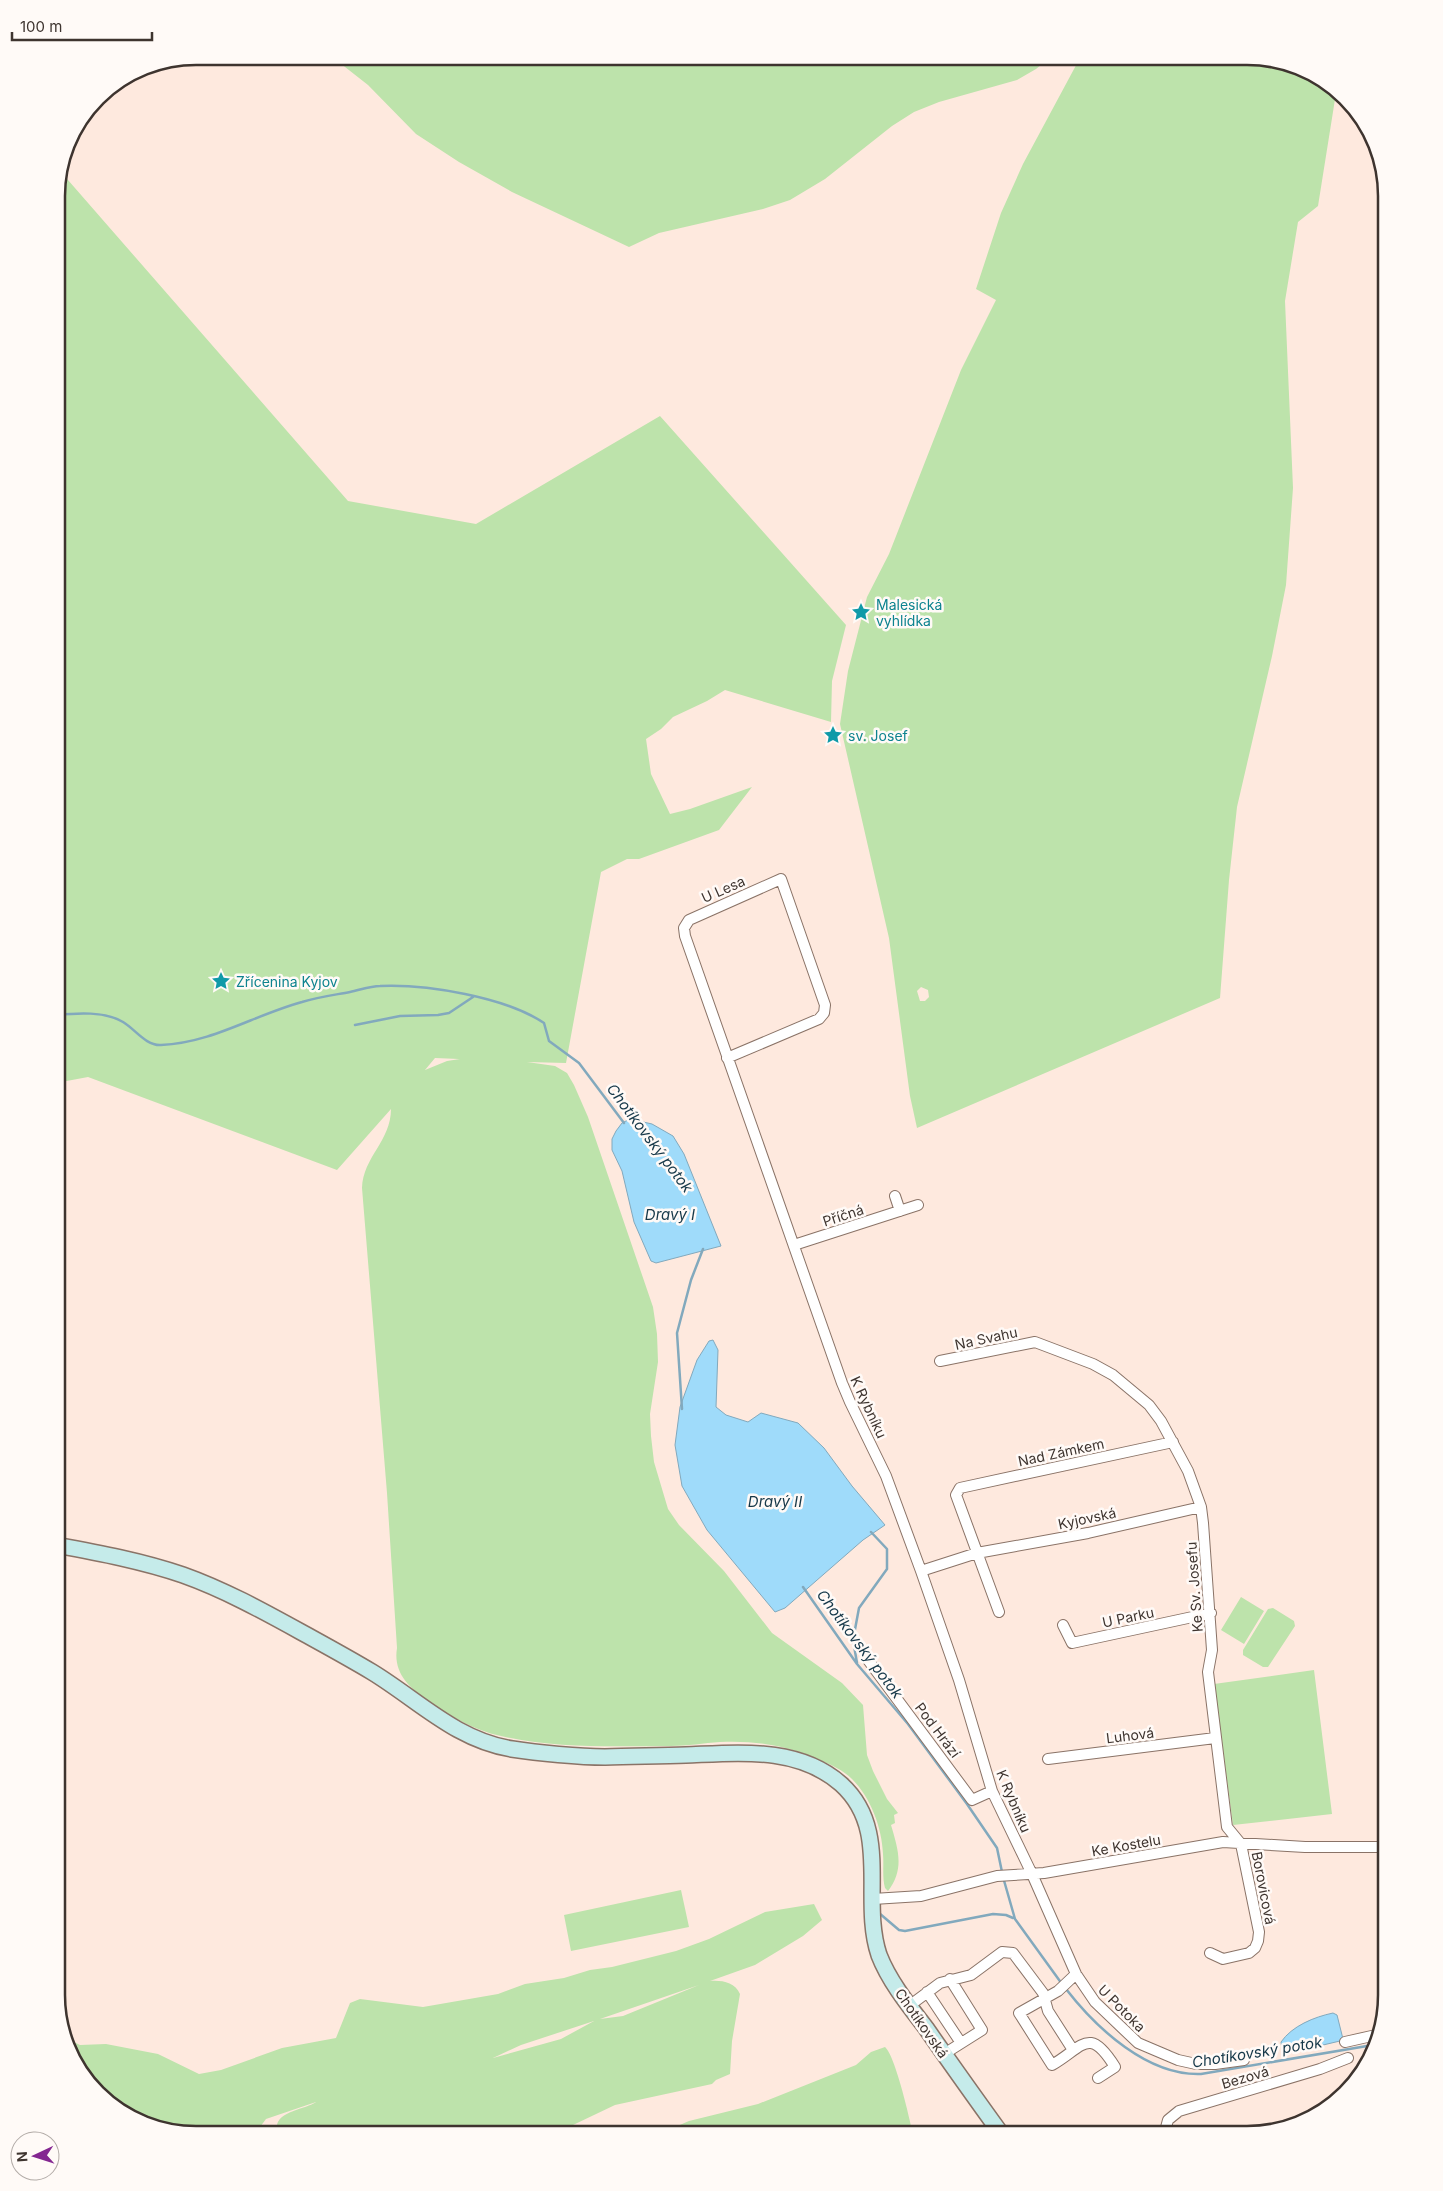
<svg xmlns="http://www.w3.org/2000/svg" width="1443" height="2191" font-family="Inter,sans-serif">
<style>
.green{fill:#bde3ab;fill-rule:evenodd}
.water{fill:#9fdbfa;stroke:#82a9bd}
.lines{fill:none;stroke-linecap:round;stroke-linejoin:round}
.stream{stroke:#82a9bd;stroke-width:2.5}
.street-casing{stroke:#8a7367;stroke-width:12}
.secondary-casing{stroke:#8a7367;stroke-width:18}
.street{stroke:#fff;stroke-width:10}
.secondary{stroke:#c5ebea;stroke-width:15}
.labels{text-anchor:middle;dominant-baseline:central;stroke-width:5;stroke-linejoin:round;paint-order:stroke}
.culture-label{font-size:14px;fill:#0d838f;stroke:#fffaf7;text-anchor:start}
.street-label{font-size:14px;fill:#3e342f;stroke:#fffaf7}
.water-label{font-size:15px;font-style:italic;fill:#163849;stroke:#fffaf7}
.rim{fill:none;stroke:#3e342f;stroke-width:2.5}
</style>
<rect width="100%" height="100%" fill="#fee9de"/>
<path class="green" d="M 331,56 L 1052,56 L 1036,69 L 1017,80 L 939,102 L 914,112 L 892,126 L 825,179 L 790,200 L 763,209 L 659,233 L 629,247 L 512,192 L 459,162 L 416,134 L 368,85 Z
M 1081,56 L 1256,57 L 1324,80 L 1336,93 L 1318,206 L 1298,222 L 1285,301 L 1293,488 L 1286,585 L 1272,656 L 1237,807 L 1229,880 L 1220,998 L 917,1128 L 910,1096 L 889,938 L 840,724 L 848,671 L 867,597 L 889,554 L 961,370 L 996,300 L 976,289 L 1001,213 L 1023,164 ZM 921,987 L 928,990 L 929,997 L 925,1001 L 920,1001 L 917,991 Z
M 61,172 L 348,501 L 476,524 L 660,416 L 846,625 L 832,681 L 831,722 L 725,690 L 707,701 L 673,717 L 661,729 L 646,739 L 651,774 L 670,814 L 690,809 L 752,787 L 719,830 L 639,859 L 627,859 L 601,872 L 566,1063 L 527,1062 L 555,1066 L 567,1073 L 574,1085 L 588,1117 L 653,1307 L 657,1334 L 658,1362 L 650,1414 L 651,1436 L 654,1462 L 668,1509 L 679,1525 L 724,1571 L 772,1633 L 842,1683 L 863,1705 L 867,1755 L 873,1771 L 887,1799 L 898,1813 L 894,1815 L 895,1823 L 891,1825 C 898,1849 905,1869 888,1891 L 885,1888 C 882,1877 884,1866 883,1854 C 882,1828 871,1798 852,1779 C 843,1770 831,1765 820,1760 C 789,1746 754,1740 720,1742 C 704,1743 687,1746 671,1746 C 615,1746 556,1749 501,1736 C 473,1730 450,1716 427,1700 C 408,1687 393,1672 397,1648 L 387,1493 L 362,1188 C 363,1157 391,1141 391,1109 L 337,1170 L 88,1077 L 56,1083 L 57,187 ZM 435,1058 L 459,1059 L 460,1059 L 447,1061 L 425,1070 Z
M 1241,1597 L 1264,1611 L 1244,1644 L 1221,1630 Z
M 1273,1608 L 1294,1621 L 1295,1626 L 1268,1667 L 1263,1667 L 1243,1655 L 1243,1650 L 1268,1609 Z
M 1314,1670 L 1332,1814 L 1233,1825 L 1214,1684 Z
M 681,1890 L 689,1927 L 571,1951 L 564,1915 Z
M 814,1904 L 822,1920 L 803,1936 L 755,1965 L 710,1981 C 721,1980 735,1982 740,1994 L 732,2041 L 730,2074 L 716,2080 L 712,2084 L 615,2105 L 552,2135 L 279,2134 C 268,2112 305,2110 316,2102 L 266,2119 L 257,2131 L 259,2134 L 187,2134 L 119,2111 L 75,2064 L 68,2039 L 80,2045 L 106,2044 L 158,2054 L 199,2074 L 221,2070 L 282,2048 L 336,2038 L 350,2003 L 360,1999 L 423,2007 L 498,1994 L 525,1984 L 564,1978 L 590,1970 L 612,1967 L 676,1951 L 709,1939 L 765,1912 ZM 699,1985 L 623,2016 L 600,2019 ZM 594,2021 L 561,2039 L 493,2058 L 521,2045 Z
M 885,2047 C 895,2055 910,2119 913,2135 L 649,2135 L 668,2130 L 689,2121 L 758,2104 L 856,2065 L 871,2052 Z"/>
<path class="water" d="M 630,1119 L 652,1124 L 673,1136 L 684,1154 L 721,1246 L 656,1263 L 651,1261 L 634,1222 L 622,1171 L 612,1150 L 612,1139 L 616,1131 L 622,1123 Z
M 713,1340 L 718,1350 L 716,1407 L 726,1415 L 748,1422 L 761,1413 L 798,1423 L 824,1448 L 852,1486 L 885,1525 L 863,1540 L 785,1608 L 775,1612 L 707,1530 L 682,1486 L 675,1445 L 680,1407 L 697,1360 L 709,1341 Z
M 1333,2013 L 1337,2015 L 1343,2039 L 1340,2041 L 1306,2049 L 1282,2050 L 1281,2042 C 1292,2026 1314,2017 1333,2013 Z"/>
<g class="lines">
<path class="stream" d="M 56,1015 C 77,1013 105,1011 123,1022 C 135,1029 146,1046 161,1045 C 212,1043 254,1015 302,1002 C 318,997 334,995 350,992 C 360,990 370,986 380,986 C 427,984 505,997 544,1023 L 549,1041 L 579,1063 L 624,1123
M 355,1025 L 400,1016 L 438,1015 L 449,1013 L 473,997
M 682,1409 L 677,1333 L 691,1280 L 703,1249
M 803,1587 L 857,1664 L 908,1724 L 967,1804 L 997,1848 L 1002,1872
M 857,1663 L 853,1640 L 859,1608 L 887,1569 L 887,1549 L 871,1532
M 1003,1877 L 1015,1919 L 1062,1984
M 879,1913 L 899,1930 L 905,1931 L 993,1914 L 1006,1915 L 1013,1918
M 1066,1989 C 1097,2029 1148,2076 1201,2074 L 1373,2045"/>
<g class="street-casing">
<path id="street" d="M 727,1058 L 819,1019 L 824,1013 L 825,1005 L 781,879 L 689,920 L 684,928 L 685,936 L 842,1383 L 850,1402 L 886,1476 L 921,1571 L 959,1680 L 992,1791 L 1032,1874 L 1076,1974 L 1095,2002 L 1138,2043 L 1178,2060 L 1196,2064 L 1215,2064 L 1244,2060
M 895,1196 L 900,1211
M 794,1245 L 918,1205
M 940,1361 L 1035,1342 L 1093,1364 L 1113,1375 L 1149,1405 L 1161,1421 L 1188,1471 L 1201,1507 L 1203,1523 L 1212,1650 L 1208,1672 L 1227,1827 L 1241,1844 L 1259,1932 L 1258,1941 L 1255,1948 L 1249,1953 L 1223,1959 L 1210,1953
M 921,1571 L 977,1553 L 1088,1533 L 1201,1507
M 999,1612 L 956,1495 L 960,1488 L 1173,1442
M 1063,1625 L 1072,1643 L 1211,1613
M 868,1660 L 972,1800 L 992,1791
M 1048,1759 L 1215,1738
M 873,1899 L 921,1896 L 997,1876 L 1044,1873 L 1223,1842 L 1305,1847 L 1387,1847
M 1076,1974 L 1058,1991 L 1019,2013 L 1052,2065 C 1083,2047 1089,2025 1115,2067 L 1098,2078
M 927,1992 L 961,2043
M 909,2006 L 940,1983 L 971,1975 L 1002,1952 L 1013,1953 L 1043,1993 L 1048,2011 L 1073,2050
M 1345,2042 L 1376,2035
M 944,2054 L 982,2030 L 950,1979
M 1164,2135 L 1168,2120 L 1179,2111 L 1320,2069 L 1348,2058"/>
</g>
<g class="secondary-casing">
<path id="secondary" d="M 56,1545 C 99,1553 142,1561 183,1575 C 228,1591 270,1615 312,1638 C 332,1649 352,1660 372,1672 C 418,1700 456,1740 512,1749 C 538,1753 579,1757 605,1757 C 632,1756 659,1756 686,1755 C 738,1753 798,1746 841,1784 C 892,1830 860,1898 879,1955 C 889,1981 909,2006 926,2028 C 951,2064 976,2099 1002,2135"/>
</g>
<use href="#street" class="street"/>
<use href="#secondary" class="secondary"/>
</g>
<defs>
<g id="sight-bare" transform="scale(1.5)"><path d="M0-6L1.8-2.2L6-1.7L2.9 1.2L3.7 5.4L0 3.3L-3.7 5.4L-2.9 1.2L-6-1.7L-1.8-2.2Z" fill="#0f9aa8" stroke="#fffaf7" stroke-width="2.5" paint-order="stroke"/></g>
</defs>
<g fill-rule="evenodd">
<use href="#sight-bare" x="861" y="612"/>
<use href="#sight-bare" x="833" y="735"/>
<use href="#sight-bare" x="221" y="981"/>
</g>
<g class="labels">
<g class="culture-label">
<text x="876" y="604">Malesická<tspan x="876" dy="16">vyhlídka</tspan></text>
<text x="848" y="735">sv. Josef</text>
<text x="236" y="981">Zřícenina Kyjov</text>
</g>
<g class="street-label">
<text transform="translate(723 889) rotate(-24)">U Lesa</text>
<text transform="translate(843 1215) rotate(-18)">Příčná</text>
<text transform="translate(986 1338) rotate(-12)">Na Svahu</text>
<text transform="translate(869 1407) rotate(65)">K Rybníku</text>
<text transform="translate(1061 1452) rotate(-12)">Nad Zámkem</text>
<text transform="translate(1087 1518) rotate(-12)">Kyjovská</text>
<text transform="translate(1194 1587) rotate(-94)">Ke Sv. Josefu</text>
<text transform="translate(1128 1617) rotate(-12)">U Parku</text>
<text transform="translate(938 1730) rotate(53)">Pod Hrází</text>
<text transform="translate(1130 1735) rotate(-7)">Luhová</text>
<text transform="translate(1014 1801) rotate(67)">K Rybníku</text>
<text transform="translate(1126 1845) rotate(-10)">Ke Kostelu</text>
<text transform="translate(1264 1888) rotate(79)">Borovicová</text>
<text transform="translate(1122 2008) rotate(45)">U Potoka</text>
<text transform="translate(922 2023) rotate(55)">Chotíkovská</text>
<text transform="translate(1245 2077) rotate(-16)">Bezová</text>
</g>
<g class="water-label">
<text transform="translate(650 1138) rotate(53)">Chotíkovský potok</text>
<text x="670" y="1214">Dravý I</text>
<text x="775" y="1501">Dravý II</text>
<text transform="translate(860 1644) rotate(53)">Chotíkovský potok</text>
<text transform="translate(1257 2052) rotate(-9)">Chotíkovský potok</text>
</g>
</g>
<path d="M0 0H1443V2191H0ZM196 65H1247A131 131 0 0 1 1378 196V1995A131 131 0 0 1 1247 2126H196A131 131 0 0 1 65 1995V196A131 131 0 0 1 196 65Z" fill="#fffaf7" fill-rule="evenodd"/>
<path class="rim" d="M196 65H1247A131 131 0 0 1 1378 196V1995A131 131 0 0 1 1247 2126H196A131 131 0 0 1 65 1995V196A131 131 0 0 1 196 65Z"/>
<g transform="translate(35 2156) rotate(266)"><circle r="24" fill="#fffaf7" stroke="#b2aba7"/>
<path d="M0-4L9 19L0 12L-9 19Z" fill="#842691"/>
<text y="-8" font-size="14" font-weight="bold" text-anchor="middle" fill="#3e342f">N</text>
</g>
<path d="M12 32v8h140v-8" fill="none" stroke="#3e342f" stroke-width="2.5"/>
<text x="20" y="32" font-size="15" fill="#3e342f" stroke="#fffaf7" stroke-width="4" paint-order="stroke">100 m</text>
</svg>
